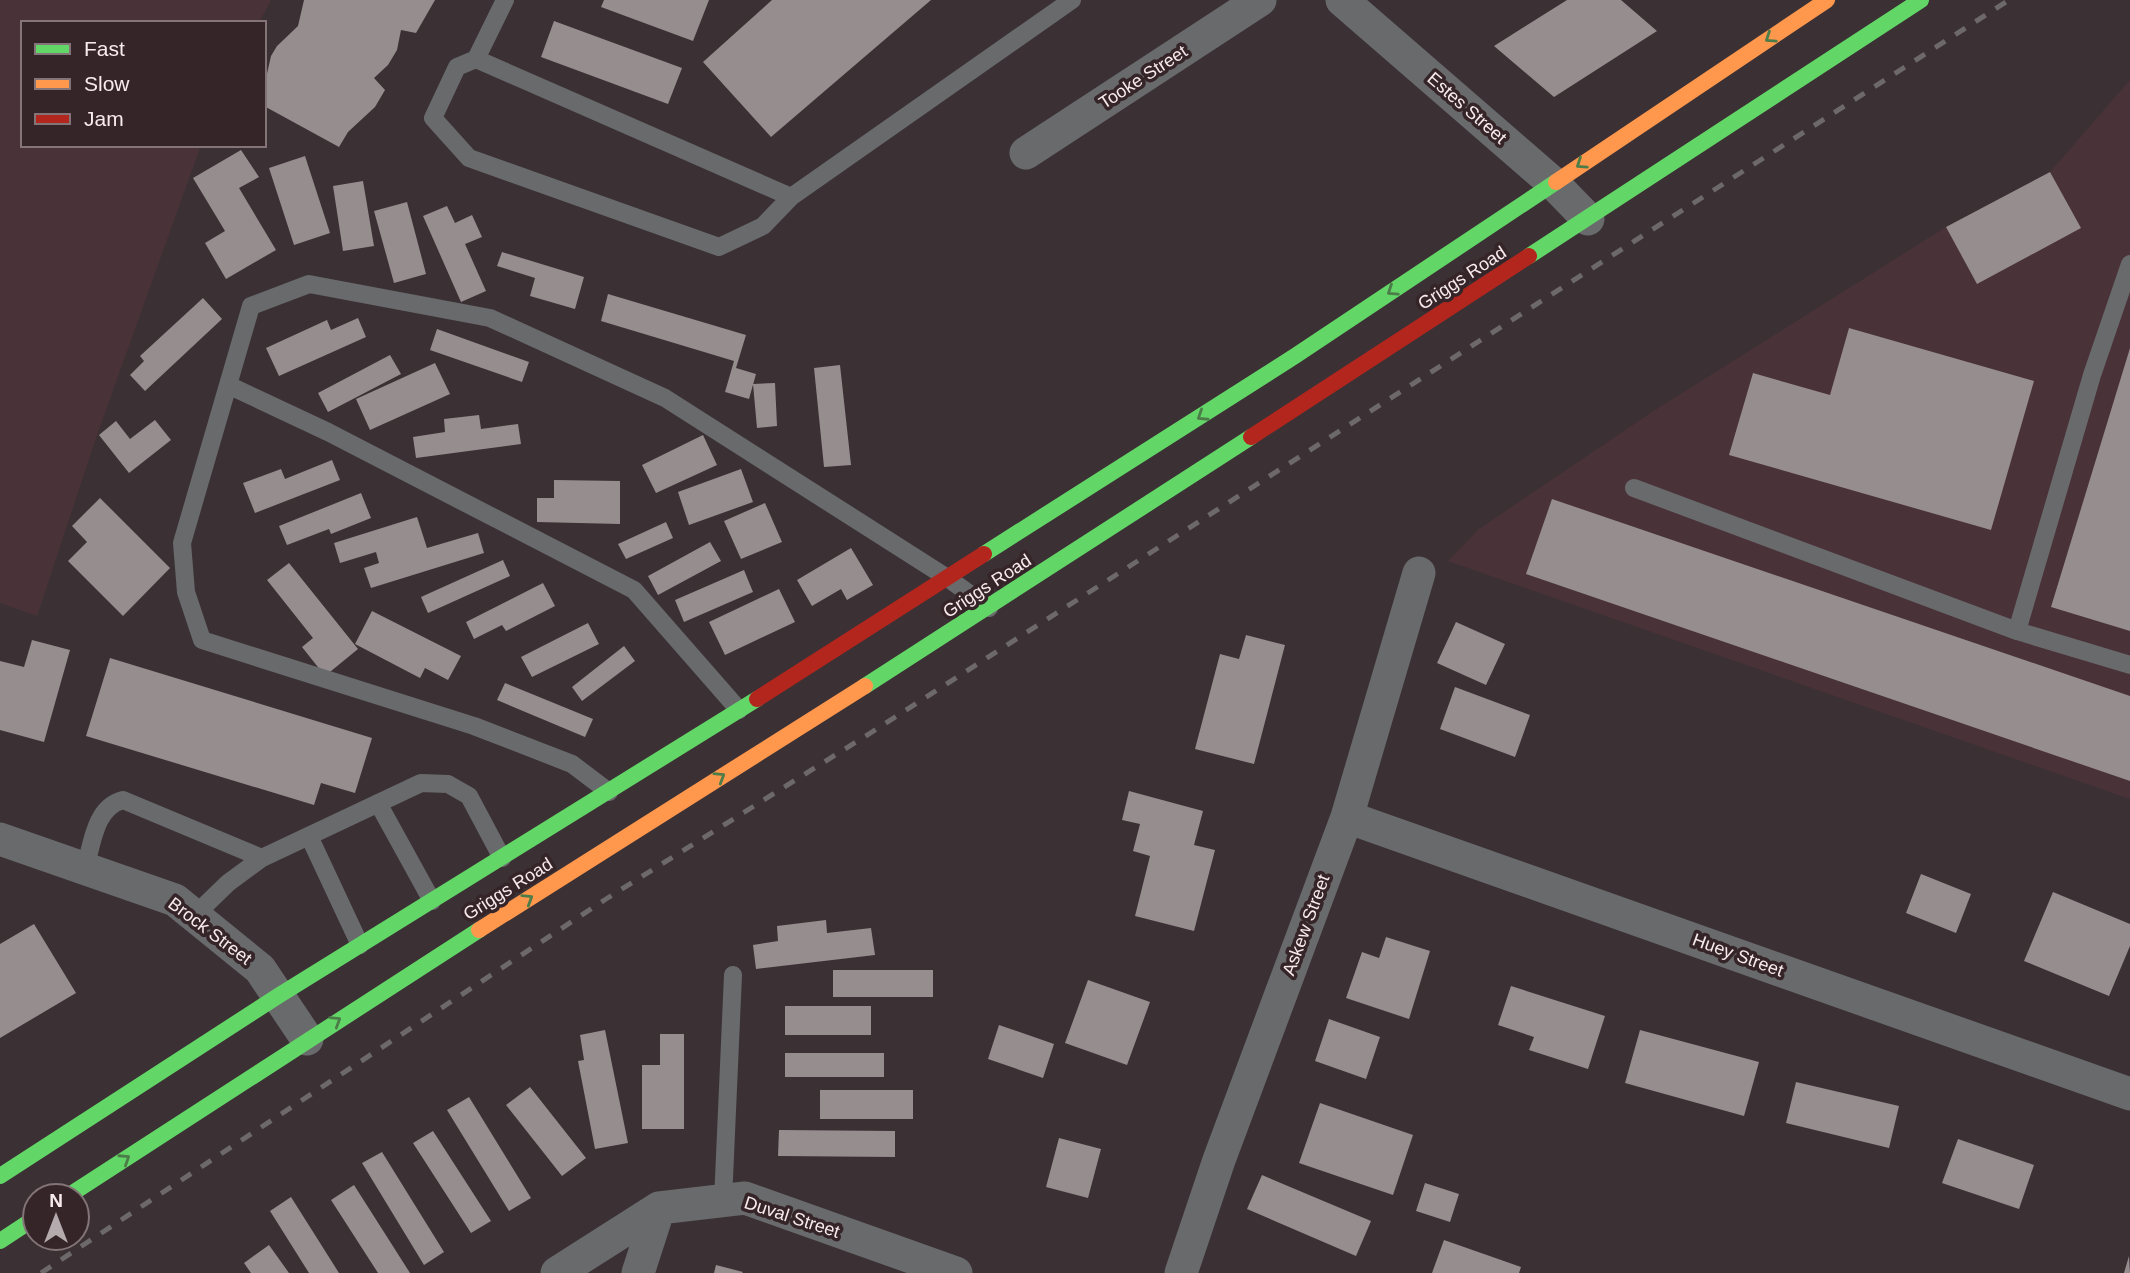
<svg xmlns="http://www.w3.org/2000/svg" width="2130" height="1273" font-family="Helvetica,sans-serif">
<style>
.built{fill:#493238}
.building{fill:#968d8f}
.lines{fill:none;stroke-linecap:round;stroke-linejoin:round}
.lane{stroke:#696a6c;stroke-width:18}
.street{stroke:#696a6c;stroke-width:33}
.fast{stroke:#63d668;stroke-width:16}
.slow{stroke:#ff974d;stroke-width:16}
.jam{stroke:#b3261e;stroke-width:16}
.rail{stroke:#6d686a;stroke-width:5;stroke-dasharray:12 12;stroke-linecap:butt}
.oneway{stroke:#4c7d48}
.labels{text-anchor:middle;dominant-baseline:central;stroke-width:7;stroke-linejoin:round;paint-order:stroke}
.street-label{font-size:18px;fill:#f7ebee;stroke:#352428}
</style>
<rect width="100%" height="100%" fill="#3b3134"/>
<path class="built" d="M 0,0 L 271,0 L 259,23 L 23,23 L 23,145 L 201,145 L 97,435 L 37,616 L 0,603 Z
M 2130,80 L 2130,799 L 1448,561 L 1479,529 L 1652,412 L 1946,227 L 2050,172 Z"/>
<path class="building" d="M 304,0 L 435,0 L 416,33 L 401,30 L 397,50 L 388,65 L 374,78 L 385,90 L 375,107 L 348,132 L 339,147 L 264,106 L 264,87 L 271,56 L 277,46 L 298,26 Z
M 604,0 L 709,0 L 693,41 L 601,7 Z
M 772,0 L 931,0 L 771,137 L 703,62 Z
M 1567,0 L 1621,0 L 1657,31 L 1554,97 L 1494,46 Z
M 554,21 L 682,68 L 668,104 L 541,57 Z
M 241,150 L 259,177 L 239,188 L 276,250 L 226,279 L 205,243 L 225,231 L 193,178 Z
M 305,156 L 330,233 L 294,245 L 269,168 Z
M 2050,172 L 2081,228 L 1977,284 L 1946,227 Z
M 363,181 L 374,246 L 343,251 L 333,186 Z
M 407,202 L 426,274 L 394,283 L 374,211 Z
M 447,206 L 455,223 L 472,215 L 482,237 L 465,244 L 486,291 L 461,302 L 423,216 Z
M 502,252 L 584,277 L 575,309 L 530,296 L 535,278 L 497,266 Z
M 608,294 L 746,335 L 736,368 L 756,374 L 749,399 L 725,392 L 734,361 L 601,321 Z
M 203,298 L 222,319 L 145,391 L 130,375 L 144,361 L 140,356 Z
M 358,318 L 366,337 L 279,376 L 266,348 L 327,320 L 331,330 Z
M 1849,328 L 2034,381 L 1991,530 L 1729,455 L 1753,373 L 1830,395 Z
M 437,329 L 529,362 L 522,382 L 430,350 Z
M 2130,348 L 2130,631 L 2051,607 Z
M 390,355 L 401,374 L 328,412 L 318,393 Z
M 435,363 L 450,394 L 370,430 L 356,399 Z
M 840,365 L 851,465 L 824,467 L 814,368 Z
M 775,383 L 777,426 L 757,428 L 753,384 Z
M 479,415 L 481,429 L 518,424 L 521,444 L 416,458 L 413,437 L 445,432 L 444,419 Z
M 155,420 L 171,440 L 129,473 L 99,435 L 116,421 L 130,439 Z
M 703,435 L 717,465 L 656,493 L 642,465 Z
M 332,460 L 340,480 L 255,513 L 243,483 L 281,469 L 285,479 Z
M 741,469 L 753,502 L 689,525 L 678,492 Z
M 554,480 L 620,481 L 620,524 L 537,522 L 537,498 L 554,498 Z
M 361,493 L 371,518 L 331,534 L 329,529 L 287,545 L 279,526 Z
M 100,498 L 170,568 L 123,616 L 68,561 L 87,542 L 72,526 Z
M 1552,499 L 2130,696 L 2130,781 L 1526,574 Z
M 765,503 L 782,542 L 741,559 L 724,521 Z
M 417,517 L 427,548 L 478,533 L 484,553 L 371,588 L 364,568 L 379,563 L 376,552 L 340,563 L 334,543 Z
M 666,522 L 673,538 L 626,559 L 618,544 Z
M 710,542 L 721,561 L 658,595 L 648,576 Z
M 851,548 L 873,585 L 847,600 L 841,589 L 812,606 L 797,580 Z
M 503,560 L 510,576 L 428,613 L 421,597 Z
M 289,563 L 358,649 L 325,676 L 302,647 L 313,638 L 267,580 Z
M 744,570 L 753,592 L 684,622 L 675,600 Z
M 543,583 L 555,606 L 506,631 L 502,625 L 474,639 L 466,622 Z
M 779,589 L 795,622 L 725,655 L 709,622 Z
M 372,611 L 461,656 L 448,680 L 425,668 L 420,678 L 355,644 Z
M 1456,622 L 1505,644 L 1486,685 L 1437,663 Z
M 588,623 L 599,644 L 532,677 L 521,657 Z
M 1246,635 L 1285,645 L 1254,764 L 1195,749 L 1220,654 L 1239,659 Z
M 32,640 L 70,650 L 44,742 L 0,730 L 0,661 L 24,667 Z
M 624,646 L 635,661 L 582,701 L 572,687 Z
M 110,658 L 372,738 L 355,793 L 321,783 L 314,805 L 86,736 Z
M 505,683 L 593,719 L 585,737 L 497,700 Z
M 1455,687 L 1530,715 L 1515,757 L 1440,729 Z
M 1129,791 L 1203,811 L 1194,845 L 1215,850 L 1194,931 L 1135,916 L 1150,856 L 1133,851 L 1140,824 L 1122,820 Z
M 1921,874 L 1971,894 L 1956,933 L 1906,913 Z
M 2053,892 L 2130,924 L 2130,946 L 2109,996 L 2024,961 Z
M 826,920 L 827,933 L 871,928 L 875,955 L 756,969 L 753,945 L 778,941 L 777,926 Z
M 34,924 L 76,993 L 0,1038 L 0,944 Z
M 1386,937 L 1430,951 L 1409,1019 L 1346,998 L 1362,952 L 1379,958 Z
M 833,970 L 933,970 L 933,997 L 833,997 Z
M 1088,980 L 1150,1002 L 1127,1065 L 1065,1043 Z
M 1511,986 L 1605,1016 L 1588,1069 L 1529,1050 L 1534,1037 L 1498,1025 Z
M 785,1006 L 871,1006 L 871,1035 L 785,1035 Z
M 1329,1019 L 1380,1037 L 1366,1079 L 1315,1061 Z
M 999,1025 L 1054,1044 L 1043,1078 L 988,1059 Z
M 605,1030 L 628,1143 L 595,1149 L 578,1061 L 584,1060 L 580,1035 Z
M 1640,1030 L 1759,1062 L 1744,1116 L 1625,1083 Z
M 660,1034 L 684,1034 L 684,1129 L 642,1129 L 642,1065 L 660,1065 Z
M 785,1053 L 884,1053 L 884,1077 L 785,1077 Z
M 1796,1082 L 1899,1106 L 1889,1148 L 1786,1123 Z
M 530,1087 L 586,1158 L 562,1176 L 506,1105 Z
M 820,1090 L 913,1090 L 913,1119 L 820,1119 Z
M 469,1097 L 531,1198 L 509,1211 L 447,1110 Z
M 1320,1103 L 1413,1135 L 1393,1195 L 1299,1163 Z
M 779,1130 L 895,1131 L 895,1157 L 778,1156 Z
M 433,1131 L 491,1221 L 471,1233 L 413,1143 Z
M 1059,1138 L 1101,1149 L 1088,1198 L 1046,1187 Z
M 1958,1139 L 2034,1165 L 2019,1209 L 1942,1183 Z
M 382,1152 L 444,1252 L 424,1265 L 362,1163 Z
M 1262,1175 L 1371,1221 L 1356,1256 L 1247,1209 Z
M 1425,1183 L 1459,1194 L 1450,1222 L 1416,1211 Z
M 354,1185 L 410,1273 L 378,1273 L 331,1200 Z
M 291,1197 L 339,1273 L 309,1273 L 270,1211 Z
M 1444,1240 L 1521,1267 L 1519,1273 L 1432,1273 Z
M 269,1245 L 289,1273 L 251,1273 L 244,1263 Z
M 2129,1256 L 2130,1273 L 2124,1273 Z
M 716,1265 L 743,1272 L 742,1273 L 714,1273 Z"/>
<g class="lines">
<path class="lane" d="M 505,0 L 476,59 L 457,67 L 433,118 L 469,158 L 719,247 L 763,226 L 791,197
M 476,59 L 791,197 L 1072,0
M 228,385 L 328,432 L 634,590 L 739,710
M 1634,488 L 2017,631 L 2130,665
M 2017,631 L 2092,375 L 2130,264
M 609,792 L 572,764 L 474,726 L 202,640 L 186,592 L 182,543 L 251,306 L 309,284 L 490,318 L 665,398 L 949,579 L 989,608
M 378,803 L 432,901
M 309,836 L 360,945
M 85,869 C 92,844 95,807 123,800 L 262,858
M 195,915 L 228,883 L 262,858 L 421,783 L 448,784 L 469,796 L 502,858
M 723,1201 L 733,975"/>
<path class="street" d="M 1342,0 L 1553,183 L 1588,219
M 1026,153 L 1260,0
M 1347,817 L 2130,1094
M 0,839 L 175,900 L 260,969 L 307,1039
M 557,1273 L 659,1208 L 745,1198 L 956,1273
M 638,1273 L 659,1208
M 1181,1273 L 1219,1160 L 1347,817 L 1419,573"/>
<path class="fast" d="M 1529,256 L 1921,0
M 984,554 L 1295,356 L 1556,182
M 865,686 L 1251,437
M 0,1176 L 278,996 L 757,699
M 68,1196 L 479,930
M 0,1241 L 35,1218"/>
<path class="slow" d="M 1556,182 L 1827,0
M 479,930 L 865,686"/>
<path class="jam" d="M 1251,437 L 1529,256
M 757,699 L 984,554"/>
<path class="rail" d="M 41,1273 L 606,899 L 872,732 L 2009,0"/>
</g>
<defs><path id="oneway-chevron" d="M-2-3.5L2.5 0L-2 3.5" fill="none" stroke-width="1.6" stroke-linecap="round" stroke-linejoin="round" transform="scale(1.75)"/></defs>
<g class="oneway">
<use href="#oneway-chevron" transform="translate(1770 38) rotate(146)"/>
<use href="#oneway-chevron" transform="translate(1581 164) rotate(146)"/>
<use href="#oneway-chevron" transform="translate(1392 291) rotate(146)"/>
<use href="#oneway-chevron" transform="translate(1202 416) rotate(147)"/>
<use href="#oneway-chevron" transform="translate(720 777) rotate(-32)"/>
<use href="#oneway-chevron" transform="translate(528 899) rotate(-32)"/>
<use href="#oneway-chevron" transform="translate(336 1021) rotate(-32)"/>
<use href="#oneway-chevron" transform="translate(125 1159) rotate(-33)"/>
</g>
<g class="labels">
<g class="street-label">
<text transform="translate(1143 77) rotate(-33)">Tooke Street</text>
<text transform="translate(1467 108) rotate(41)">Estes Street</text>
<text transform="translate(1462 278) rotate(-33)">Griggs Road</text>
<text transform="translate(987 586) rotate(-33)">Griggs Road</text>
<text transform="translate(508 889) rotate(-32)">Griggs Road</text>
<text transform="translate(1306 925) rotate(-70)">Askew Street</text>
<text transform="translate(210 931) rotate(37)">Brock Street</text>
<text transform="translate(1738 955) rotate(20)">Huey Street</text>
<text transform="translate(792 1217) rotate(18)">Duval Street</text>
</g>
</g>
<rect x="21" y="21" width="245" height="126" fill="#352428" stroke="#837477" stroke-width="2"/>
<rect x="35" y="44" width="35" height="10" fill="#63d668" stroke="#837477" stroke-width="2"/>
<text x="84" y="56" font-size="21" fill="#f7ebee">Fast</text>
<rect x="35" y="79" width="35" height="10" fill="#ff974d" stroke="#837477" stroke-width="2"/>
<text x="84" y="91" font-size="21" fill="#f7ebee">Slow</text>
<rect x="35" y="114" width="35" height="10" fill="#b3261e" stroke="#837477" stroke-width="2"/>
<text x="84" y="126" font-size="21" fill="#f7ebee">Jam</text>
<g transform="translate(56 1217)"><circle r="33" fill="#352428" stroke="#837477" stroke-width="2"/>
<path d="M0-5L12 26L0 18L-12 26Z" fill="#b5aaad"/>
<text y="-10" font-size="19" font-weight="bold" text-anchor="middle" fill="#f7ebee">N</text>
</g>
</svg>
